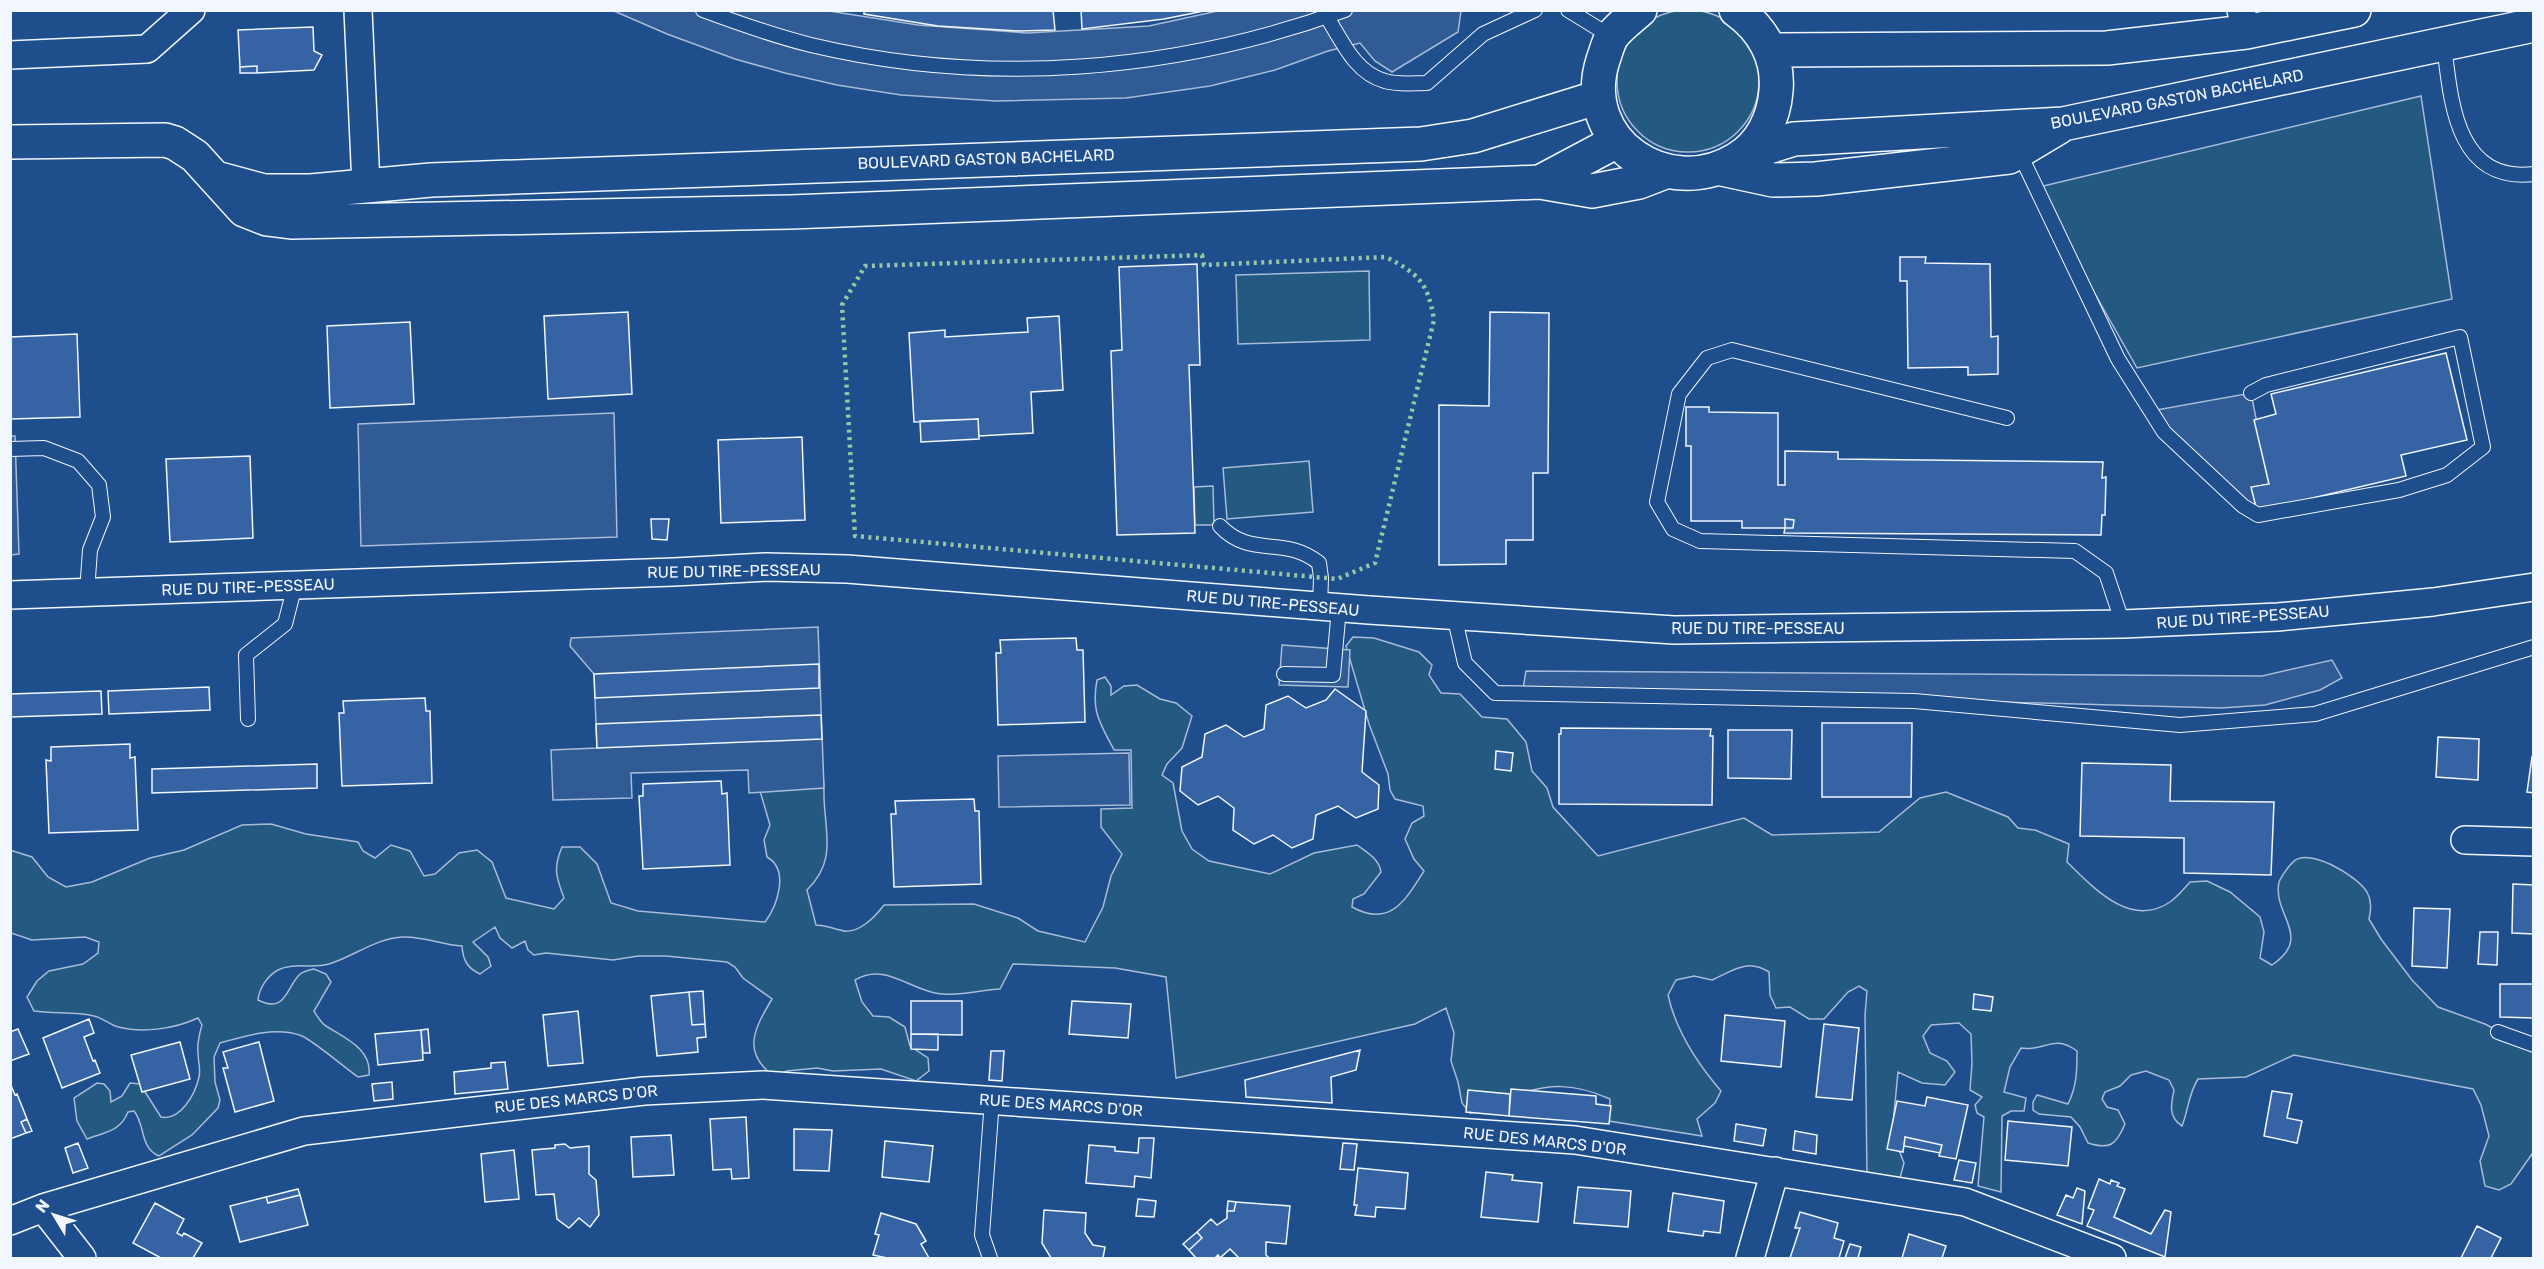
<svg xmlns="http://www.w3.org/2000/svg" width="2544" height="1269" font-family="Rubik,sans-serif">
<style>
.green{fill:#245a82;stroke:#a8bbd7;stroke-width:1.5}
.parking{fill:#305b95;stroke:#a8bbd7;stroke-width:1.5}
.building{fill:#3563a3;stroke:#f2f6ff;stroke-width:1.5}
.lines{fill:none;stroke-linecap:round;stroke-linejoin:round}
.lane-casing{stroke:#f2f6ff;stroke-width:16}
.street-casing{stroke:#f2f6ff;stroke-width:30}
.secondary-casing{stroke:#f2f6ff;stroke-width:36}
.lane{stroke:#1f4e8c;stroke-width:14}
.street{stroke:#1f4e8c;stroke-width:27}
.secondary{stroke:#1f4e8c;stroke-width:33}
.hedge{stroke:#97c8a6;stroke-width:4.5;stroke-dasharray:3 4.5;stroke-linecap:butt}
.labels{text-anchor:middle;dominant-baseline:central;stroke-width:4.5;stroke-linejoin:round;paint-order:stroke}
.street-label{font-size:16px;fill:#f2f6ff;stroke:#1f4e8c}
</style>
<rect width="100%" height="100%" fill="#1f4e8c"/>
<path class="green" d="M1617 81a71 71 0 1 1 142 0a71 71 0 1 1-142 0Z
M 2421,96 L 2452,299 L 2137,368 L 2035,188 Z
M 1369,271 L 1370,340 L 1238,344 L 1236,275 Z
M 1309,461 L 1313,512 L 1227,519 L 1223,468 Z
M 1213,486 L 1214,525 L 1195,525 L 1194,487 Z
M 1353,637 L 1374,638 L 1419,652 L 1432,665 L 1429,675 L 1441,693 L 1460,694 L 1482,717 L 1507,719 L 1526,742 L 1532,771 L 1547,788 L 1553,807 L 1598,856 L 1744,818 L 1772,835 L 1879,832 L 1920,798 L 1946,792 L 2008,817 L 2018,828 L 2035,830 L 2069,844 L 2067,862 C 2093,887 2130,929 2170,902 C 2177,897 2184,889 2190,882 L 2207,881 L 2230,892 L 2260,917 L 2264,932 L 2260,958 L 2272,965 C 2314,937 2272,915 2279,882 C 2281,877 2288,867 2292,863 C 2307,845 2357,876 2367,892 C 2372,901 2371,909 2369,919 L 2381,939 L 2412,980 L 2438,1007 L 2485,1024 L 2533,1049 L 2533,1158 L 2532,1154 L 2511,1184 L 2499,1190 L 2485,1186 L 2480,1161 L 2489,1136 L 2481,1105 L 2473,1089 L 2294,1055 L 2246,1077 L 2198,1079 C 2188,1095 2189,1108 2182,1126 C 2168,1117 2171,1104 2174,1090 L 2169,1080 L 2146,1071 L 2131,1075 L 2120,1086 L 2105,1092 L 2102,1099 L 2107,1107 L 2118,1110 L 2125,1124 C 2116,1145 2110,1150 2088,1143 L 2080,1127 L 2071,1117 L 2039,1114 L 2033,1110 L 2033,1102 L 2037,1095 L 2068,1104 C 2077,1086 2077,1070 2077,1051 C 2053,1033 2046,1052 2021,1048 L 2010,1067 L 2004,1092 L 2026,1098 L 2024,1111 L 2011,1111 L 2002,1116 L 2001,1192 L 1978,1186 L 1984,1117 L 1977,1113 L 1975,1105 L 1982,1097 L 1970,1090 L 1972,1063 L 1971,1034 L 1959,1023 L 1931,1025 L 1923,1036 L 1930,1053 L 1947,1061 L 1955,1072 L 1945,1085 L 1922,1083 L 1898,1072 L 1893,1124 L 1896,1142 L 1904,1163 L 1900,1178 L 1867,1175 L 1865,1015 L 1867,991 L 1859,986 L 1848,992 L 1824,1019 L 1809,1019 L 1790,1007 L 1776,1008 L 1770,995 L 1769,972 C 1746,958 1733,971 1712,980 L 1694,976 L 1676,980 L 1668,995 C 1676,1031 1697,1063 1721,1091 L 1715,1103 L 1697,1119 L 1702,1136 L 1609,1121 L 1610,1099 C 1574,1083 1549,1083 1513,1096 L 1510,1106 L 1494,1111 L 1470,1113 L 1462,1103 L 1458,1082 L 1451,1061 L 1454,1033 L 1446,1008 L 1415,1024 L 1176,1078 L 1166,977 L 1115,968 L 1013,964 L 1000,989 C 980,990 954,997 935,993 C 906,987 884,963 855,980 L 862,1002 L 873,1016 L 889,1017 L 905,1027 L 910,1046 L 928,1058 L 929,1071 L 916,1081 L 881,1069 L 833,1071 L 817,1068 L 787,1071 L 775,1077 C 741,1053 754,1029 772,999 L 743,978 L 735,967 L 727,962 L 666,956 L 638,956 L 613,960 L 546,953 L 534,955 L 528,950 L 525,941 L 512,948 L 500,938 L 495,927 L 473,942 L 488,957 L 491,966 L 480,974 C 467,968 463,960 462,946 C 442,945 423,936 403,937 C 376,938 353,957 329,964 C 313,969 293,962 278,970 C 267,976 259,989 258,1000 C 286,1014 285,989 300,974 C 304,971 309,970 314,969 L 326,974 L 331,982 L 314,1011 C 317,1016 321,1023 326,1026 C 345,1038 372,1049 369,1075 L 358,1077 C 344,1067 315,1042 302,1036 C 277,1026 244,1036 220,1043 L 214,1057 L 215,1082 L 220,1100 L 218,1108 L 192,1135 L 159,1156 C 139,1147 146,1126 134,1111 L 128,1112 C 120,1132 105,1132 87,1139 L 77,1121 L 74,1098 L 97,1083 L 104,1084 L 110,1091 L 111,1102 L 122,1096 L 130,1083 L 140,1084 L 161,1117 C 180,1121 195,1095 199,1077 C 201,1070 198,1061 198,1053 C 197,1043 199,1035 202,1025 L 198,1018 C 174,1029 141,1034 115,1026 C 108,1023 102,1018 94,1016 C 76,1011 53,1014 34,1011 L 27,997 L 37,981 L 49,971 L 83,964 L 98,953 L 99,942 L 85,937 L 32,940 L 11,933 L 10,850 L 32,857 L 48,877 L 66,887 L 92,882 L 150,858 L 184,850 L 242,825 L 271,824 L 306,834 L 358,842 L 363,851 L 375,858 L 391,845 L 410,851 L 424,876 L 435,874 L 459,853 L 477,850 L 492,862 L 506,898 L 554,909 L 564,898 C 556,877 553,868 562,847 L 580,847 L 597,864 L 611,903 L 638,911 L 765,922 C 777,906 790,870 767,857 L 764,840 L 770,825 L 760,791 L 820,765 C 824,777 824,785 824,797 C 825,833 837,861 807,890 L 816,925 C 826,925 830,928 840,930 C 857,936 875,917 884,905 L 974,904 L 1018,918 L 1038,931 L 1085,942 L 1103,907 L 1111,876 L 1122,854 L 1101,827 L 1101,809 L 1132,808 L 1131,750 L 1114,750 C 1100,723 1091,712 1097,680 L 1105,677 L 1111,686 L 1111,695 L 1124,686 L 1137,685 L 1160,699 L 1176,703 L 1192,716 L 1182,748 L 1167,764 L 1162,775 L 1173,783 L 1182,831 L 1192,849 L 1209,861 L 1270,874 L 1314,853 L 1357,845 C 1367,852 1379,859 1381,872 L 1364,894 L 1353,899 L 1352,907 C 1390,928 1405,901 1424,871 L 1414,859 L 1405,839 L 1412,823 L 1424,816 L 1423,806 L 1395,799 L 1390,790 L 1388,774 L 1369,724 L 1346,646 Z"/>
<path class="parking" d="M 1222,10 L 1461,11 L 1458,32 L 1392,72 L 1375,61 L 1360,43 L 1328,51 L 1275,70 L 1210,86 L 1126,98 L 996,101 L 901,95 L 837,85 L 785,73 L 735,59 L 667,34 L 614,11 L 829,11 L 918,25 L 1027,33 L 1149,26 Z
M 2251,393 L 2269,484 L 2252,488 L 2258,515 L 2151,411 Z
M 614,413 L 617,537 L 361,546 L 358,424 Z
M 10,436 L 15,436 L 19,554 L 11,555 Z
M 818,627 L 824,788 L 749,793 L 748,770 L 631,773 L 632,798 L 553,800 L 551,750 L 597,748 L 594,674 L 570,646 L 571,638 Z
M 1282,645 L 1350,650 L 1348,687 L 1279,685 Z
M 2332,660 L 2342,678 L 2320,690 L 2265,705 L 2221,708 L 1523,689 L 1526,671 L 2262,676 Z
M 1129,753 L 1130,805 L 999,807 L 998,756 Z"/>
<path class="building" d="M 864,10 L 1053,10 L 1055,30 L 1020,31 L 938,26 L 864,14 Z
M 1081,10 L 1209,10 L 1164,19 L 1082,29 Z
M 313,27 L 314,51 L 322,55 L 314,70 L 257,73 L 257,66 L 240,67 L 238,30 Z
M 257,66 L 257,73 L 240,73 L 240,67 Z
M 1900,257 L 1926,257 L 1925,263 L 1990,264 L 1991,337 L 1998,336 L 1998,374 L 1968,375 L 1968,367 L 1908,368 L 1907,281 L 1900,281 Z
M 1197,264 L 1200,365 L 1189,365 L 1195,533 L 1117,535 L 1111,351 L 1122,350 L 1119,267 Z
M 628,312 L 632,394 L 548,399 L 544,316 Z
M 1490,312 L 1549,313 L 1548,473 L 1533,473 L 1533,540 L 1506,540 L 1506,564 L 1439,565 L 1439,405 L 1489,406 Z
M 1059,316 L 1063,390 L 1031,392 L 1033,433 L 979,436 L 978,419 L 914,422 L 909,333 L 945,330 L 945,337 L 1028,332 L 1027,318 Z
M 410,322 L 414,404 L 330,408 L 327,326 Z
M 77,334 L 80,417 L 10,419 L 10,337 Z
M 2446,353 L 2467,440 L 2401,455 L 2406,476 L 2257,511 L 2251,487 L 2269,484 L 2254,420 L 2276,414 L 2271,394 Z
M 1686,407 L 1709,407 L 1709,412 L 1778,413 L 1778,485 L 1785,485 L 1785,451 L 1838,452 L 1838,459 L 2103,462 L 2102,478 L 2106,477 L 2105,515 L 2102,515 L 2101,535 L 1784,533 L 1785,528 L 1742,528 L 1742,521 L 1691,521 L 1691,446 L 1686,446 Z
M 978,419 L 979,439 L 921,442 L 920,421 Z
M 802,437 L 805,520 L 721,523 L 718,440 Z
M 250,456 L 253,538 L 170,542 L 166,459 Z
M 651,519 L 669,519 L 667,540 L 652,539 Z
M 1785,519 L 1794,520 L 1793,528 L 1785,528 Z
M 1076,638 L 1077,650 L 1083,650 L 1085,722 L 998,725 L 996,653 L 1001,653 L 1000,640 Z
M 819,664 L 819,688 L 595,698 L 594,674 Z
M 209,687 L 210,710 L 109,714 L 108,691 Z
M 1335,689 L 1366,711 L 1362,772 L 1379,785 L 1378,809 L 1356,818 L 1338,806 L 1316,815 L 1313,839 L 1292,848 L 1273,835 L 1254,844 L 1233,830 L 1234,808 L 1218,796 L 1198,805 L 1180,791 L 1182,767 L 1202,757 L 1205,734 L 1226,725 L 1244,737 L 1264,729 L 1266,705 L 1288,696 L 1306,708 L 1326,700 Z
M 101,691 L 102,714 L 10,717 L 10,694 Z
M 425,698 L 426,711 L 430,711 L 432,783 L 342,786 L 339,713 L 344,713 L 343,701 Z
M 821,715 L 822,739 L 597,748 L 596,724 Z
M 1822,723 L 1912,723 L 1911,797 L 1822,797 Z
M 1561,728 L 1711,729 L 1710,736 L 1713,736 L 1712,805 L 1559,804 L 1559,734 L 1561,734 Z
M 1728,730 L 1792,730 L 1791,779 L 1728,778 Z
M 2438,737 L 2479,739 L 2478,780 L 2436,777 Z
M 130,744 L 130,758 L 135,757 L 138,830 L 49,833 L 46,760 L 51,761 L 51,747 Z
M 1496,751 L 1513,753 L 1511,771 L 1495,769 Z
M 2532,757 L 2534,758 L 2534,793 L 2527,792 Z
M 2082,763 L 2171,765 L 2170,801 L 2274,802 L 2271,875 L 2184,873 L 2184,838 L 2080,836 Z
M 317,764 L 317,788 L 152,793 L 152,769 Z
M 721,781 L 722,794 L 727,793 L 730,865 L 643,869 L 639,796 L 643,796 L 643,784 Z
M 974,799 L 975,811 L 979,811 L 981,884 L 894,887 L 891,814 L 896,814 L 895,801 Z
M 2513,884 L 2534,885 L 2534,934 L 2512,933 Z
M 2414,908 L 2450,909 L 2447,968 L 2412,966 Z
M 2480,932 L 2498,932 L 2497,965 L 2478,964 Z
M 2500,984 L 2534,984 L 2534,1018 L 2500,1017 Z
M 703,991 L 705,1024 L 692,1025 L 689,992 Z
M 689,992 L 692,1025 L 705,1024 L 706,1037 L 697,1038 L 698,1052 L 657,1056 L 651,996 Z
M 1974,994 L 1993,997 L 1991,1011 L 1973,1009 Z
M 911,1001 L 962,1001 L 962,1035 L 911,1034 Z
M 1072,1001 L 1131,1004 L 1128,1038 L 1069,1034 Z
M 578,1011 L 583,1063 L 548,1066 L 543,1015 Z
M 1725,1015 L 1785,1021 L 1781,1067 L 1721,1061 Z
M 89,1019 L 94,1033 L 84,1037 L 93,1061 L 95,1060 L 100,1073 L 62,1088 L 43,1038 Z
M 1824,1024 L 1859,1028 L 1852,1100 L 1816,1097 Z
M 18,1029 L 29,1054 L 10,1061 L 10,1032 Z
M 428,1029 L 430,1053 L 423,1053 L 421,1030 Z
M 421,1030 L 423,1060 L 378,1065 L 375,1034 Z
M 911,1034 L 938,1034 L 938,1050 L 911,1049 Z
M 180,1042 L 190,1079 L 142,1092 L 131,1055 Z
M 259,1042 L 274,1101 L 235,1112 L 223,1068 L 228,1068 L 223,1052 Z
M 1360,1050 L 1356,1070 L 1331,1077 L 1332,1103 L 1246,1097 L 1245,1080 Z
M 991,1051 L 1004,1051 L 1002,1081 L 989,1080 Z
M 505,1062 L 508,1089 L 455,1094 L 454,1072 L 491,1068 L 491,1063 Z
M 392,1082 L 393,1099 L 374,1101 L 372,1084 Z
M 10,1083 L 15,1095 L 17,1094 L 27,1119 L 21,1122 L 26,1133 L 10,1139 Z
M 1511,1089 L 1596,1096 L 1596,1104 L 1611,1106 L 1609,1124 L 1509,1116 Z
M 1468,1090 L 1510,1094 L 1509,1116 L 1466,1112 Z
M 2272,1091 L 2292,1094 L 2287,1118 L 2302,1121 L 2297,1143 L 2264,1136 Z
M 1927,1097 L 1968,1105 L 1956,1159 L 1939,1156 L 1942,1145 L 1905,1137 L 1903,1152 L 1887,1149 L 1897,1101 L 1925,1106 Z
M 746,1117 L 749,1178 L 732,1179 L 731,1169 L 713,1170 L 710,1119 Z
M 27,1119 L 32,1131 L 26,1133 L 21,1122 Z
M 2008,1121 L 2072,1127 L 2068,1166 L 2005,1160 Z
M 1736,1124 L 1766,1129 L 1763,1146 L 1734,1141 Z
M 794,1129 L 832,1130 L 829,1171 L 794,1170 Z
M 1795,1131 L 1817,1135 L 1816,1154 L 1793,1150 Z
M 671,1135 L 674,1175 L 633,1177 L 631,1137 Z
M 1905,1137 L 1942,1145 L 1940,1153 L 1904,1146 Z
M 1139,1138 L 1154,1138 L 1151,1178 L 1135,1176 L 1134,1187 L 1086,1183 L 1089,1145 L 1115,1147 L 1115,1151 L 1138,1153 Z
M 885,1141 L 933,1146 L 929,1182 L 882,1177 Z
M 78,1143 L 88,1168 L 73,1173 L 65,1148 Z
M 1343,1143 L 1357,1144 L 1354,1170 L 1340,1169 Z
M 565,1144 L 570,1148 L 589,1146 L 589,1174 L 596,1180 L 599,1215 L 590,1227 L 579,1218 L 569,1228 L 557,1219 L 554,1194 L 536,1195 L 532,1150 L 555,1148 L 555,1145 Z
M 514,1150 L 519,1199 L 485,1202 L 481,1154 Z
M 1959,1160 L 1976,1163 L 1972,1183 L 1954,1180 Z
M 1358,1168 L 1408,1173 L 1405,1209 L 1376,1207 L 1375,1217 L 1355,1215 L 1357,1205 L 1354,1205 Z
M 1486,1172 L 1513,1175 L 1512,1180 L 1542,1183 L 1538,1222 L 1481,1217 Z
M 2099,1179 L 2110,1184 L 2111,1180 L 2119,1183 L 2117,1186 L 2125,1189 L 2114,1217 L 2151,1234 L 2165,1210 L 2171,1212 L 2165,1257 L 2087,1226 L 2094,1210 L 2088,1208 Z
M 1578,1187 L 1631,1191 L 1628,1227 L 1574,1223 Z
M 2077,1188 L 2085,1191 L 2082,1224 L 2057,1215 L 2066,1195 L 2073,1198 Z
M 298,1189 L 300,1195 L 268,1203 L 266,1197 Z
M 1673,1193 L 1724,1201 L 1720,1233 L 1704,1231 L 1703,1236 L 1668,1231 Z
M 300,1195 L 308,1225 L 240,1242 L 230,1206 L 266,1197 L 268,1203 Z
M 1138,1199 L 1156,1201 L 1154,1217 L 1136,1216 Z
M 1228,1201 L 1236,1202 L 1234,1211 L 1227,1211 Z
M 1236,1202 L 1290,1206 L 1286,1244 L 1266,1242 L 1266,1255 L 1269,1258 L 1239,1258 L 1230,1249 L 1220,1258 L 1218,1255 L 1215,1258 L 1196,1258 L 1189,1250 L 1202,1238 L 1197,1232 L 1211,1219 L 1217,1225 L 1227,1218 L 1227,1211 L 1234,1211 Z
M 155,1203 L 184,1219 L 177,1233 L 182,1236 L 184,1233 L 202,1243 L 193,1258 L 161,1258 L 133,1243 Z
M 1044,1210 L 1086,1213 L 1085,1233 L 1093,1245 L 1105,1247 L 1103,1258 L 1051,1258 L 1042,1243 Z
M 1800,1212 L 1838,1223 L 1834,1238 L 1844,1241 L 1839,1258 L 1790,1258 L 1800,1228 L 1795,1228 Z
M 881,1213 L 916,1224 L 926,1241 L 921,1244 L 929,1258 L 887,1258 L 873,1255 L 879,1235 L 875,1234 Z
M 2477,1226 L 2501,1238 L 2491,1258 L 2461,1258 Z
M 1197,1232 L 1202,1238 L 1189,1250 L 1183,1244 Z
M 1909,1234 L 1946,1246 L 1942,1258 L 1902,1258 Z
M 1850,1244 L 1861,1247 L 1858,1258 L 1845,1258 Z"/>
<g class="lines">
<g class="lane-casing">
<path id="lane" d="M 703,10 C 738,23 774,36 811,45 C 987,87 1175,72 1345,10
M 1568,10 L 1612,37
M 1327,17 C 1342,41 1355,73 1385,81 C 1397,85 1414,83 1427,83 L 1483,34 L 1535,10
M 2444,45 C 2451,102 2456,183 2534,174
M 2019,152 L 2118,359 L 2164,432 L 2243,506 L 2258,515 L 2399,490 L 2447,475 L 2483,447 L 2460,337 L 2266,385 L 2251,393
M 2007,418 L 1732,350 L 1707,358 L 1679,394 L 1657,502 L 1673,529 L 1700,541 L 2075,551 L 2106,573 L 2123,624
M 10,449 L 44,448 L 78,461 L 99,485 L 103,517 L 90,550 L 87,592
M 1220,526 C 1251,559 1285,535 1319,563 L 1321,578 L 1320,606
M 1454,615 L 1465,663 L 1495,693 L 1914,701 L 2180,725 L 2315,714 L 2534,647
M 1284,674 L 1333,675 L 1339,608
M 248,719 L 246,655 L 285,624 L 295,585
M 2498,1032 L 2534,1045
M 990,1258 L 982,1235 L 992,1100"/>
</g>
<g class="street-casing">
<path id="street" d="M 358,10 L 366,185
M 2241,10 L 2246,32
M 10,55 L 147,49 L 191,10
M 10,595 L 674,572 L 766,567 L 847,569 L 1369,610 L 1674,630 L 2123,624 L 2278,617 L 2433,602 L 2534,587
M 2465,840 L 2534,842
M 43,1208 L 82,1258
M 10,1221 L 43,1208 L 304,1131 L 644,1091 L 763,1085 L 1575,1140 L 1965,1202 L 2112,1258
M 1750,1258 L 1775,1171"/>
</g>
<g class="secondary-casing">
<path id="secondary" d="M 1640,10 C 1631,18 1621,25 1613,35 C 1608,42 1606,52 1603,60 C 1577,141 1667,202 1737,159 C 1761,145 1774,118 1776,91 C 1779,58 1763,29 1736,10
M 1771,50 L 2107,48 L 2246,32 L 2354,10
M 10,142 L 165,140 L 175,143 L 195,156 L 244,210 L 267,219 L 291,222 L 791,212 L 1540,182 L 1592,191 L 1639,182 L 1665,172
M 1746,154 L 1794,139 L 2063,124 L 2534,25
M 1722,169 L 1773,180 L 1816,179 L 2009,157 L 2059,127
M 216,178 L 264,191 L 311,191 L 431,180 L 1421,144 L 1473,136 L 1599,97
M 1540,182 L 1617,141"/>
</g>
<use href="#lane" class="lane"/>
<use href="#street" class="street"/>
<use href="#secondary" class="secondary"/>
<path class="hedge" d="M 1202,255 L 1204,265 L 1386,257 C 1419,274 1428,283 1434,320 L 1375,563 L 1337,579 L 855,536 L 842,305 L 865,266 Z"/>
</g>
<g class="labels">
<g class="street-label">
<text transform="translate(2177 99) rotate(-11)">BOULEVARD GASTON BACHELARD</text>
<text transform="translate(986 159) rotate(-2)">BOULEVARD GASTON BACHELARD</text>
<text transform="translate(734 571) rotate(-1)">RUE DU TIRE-PESSEAU</text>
<text transform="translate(248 587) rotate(-2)">RUE DU TIRE-PESSEAU</text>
<text transform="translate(1273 603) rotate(5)">RUE DU TIRE-PESSEAU</text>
<text transform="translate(2243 617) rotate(-4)">RUE DU TIRE-PESSEAU</text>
<text x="1758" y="628">RUE DU TIRE-PESSEAU</text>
<text transform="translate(576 1099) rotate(-6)">RUE DES MARCS D'OR</text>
<text transform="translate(1061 1105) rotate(4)">RUE DES MARCS D'OR</text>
<text transform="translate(1545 1141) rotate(6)">RUE DES MARCS D'OR</text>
</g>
</g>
<rect width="2544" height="1269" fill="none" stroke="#f2f6ff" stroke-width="24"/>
<g transform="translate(54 1215) rotate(308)" stroke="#1f4e8c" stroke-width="4.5" paint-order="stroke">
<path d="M0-4.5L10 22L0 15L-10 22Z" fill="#f2f6ff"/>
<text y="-9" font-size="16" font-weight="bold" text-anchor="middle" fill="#f2f6ff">N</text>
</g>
</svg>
